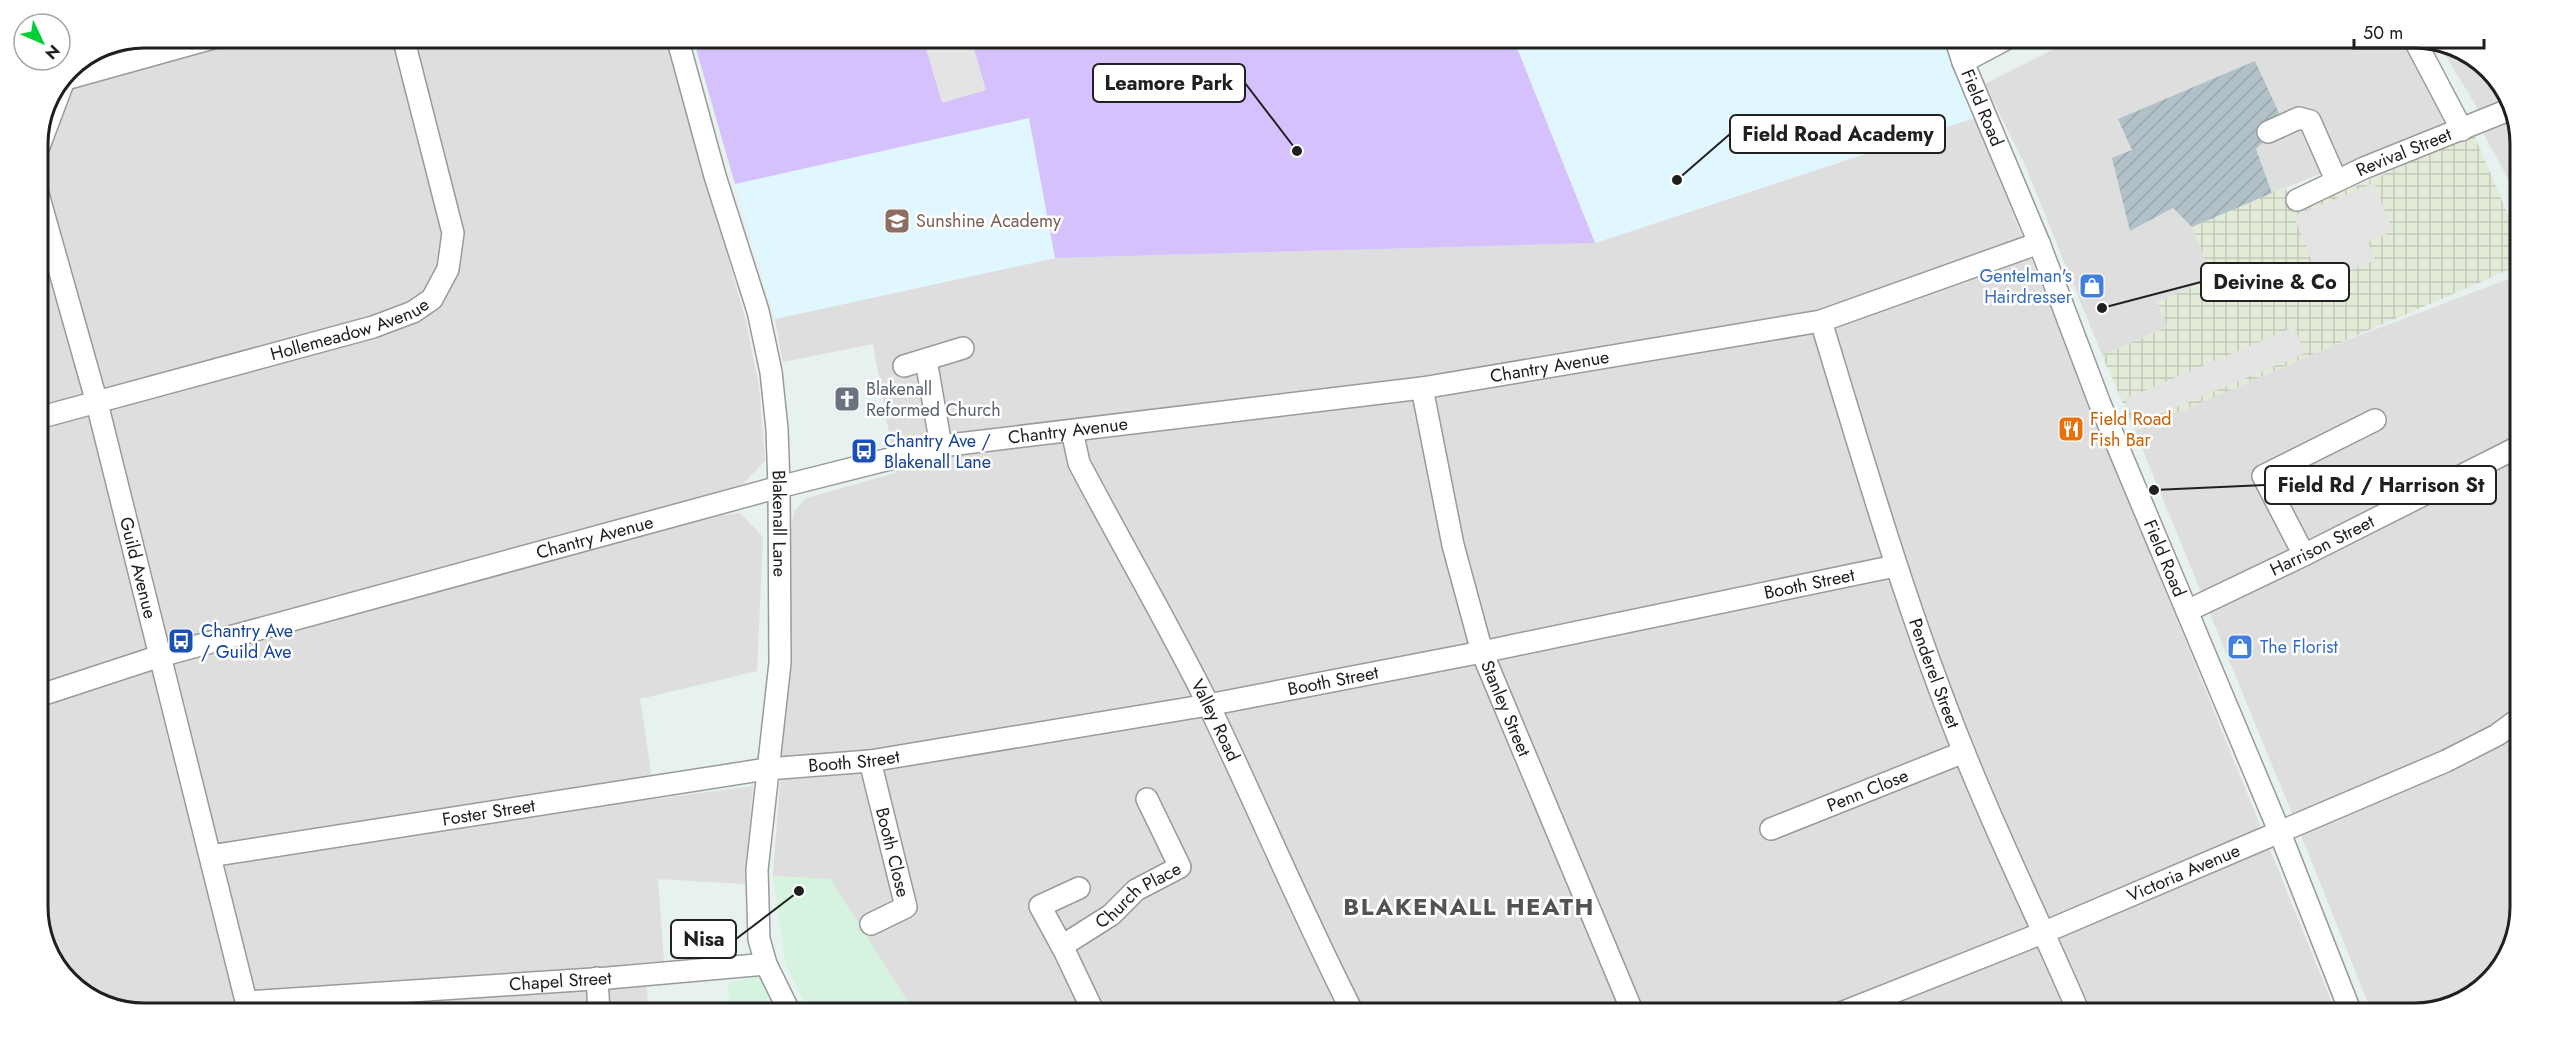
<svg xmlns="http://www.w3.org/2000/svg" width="2558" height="1051" font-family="Jost,sans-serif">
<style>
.residential{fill:#dddedd}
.commercial{fill:#d5f3de}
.industrial{fill:url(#industrial-grid)}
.education{fill:#e1f7ff}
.construction{fill:url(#construction-furrows)}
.park{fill:#d5c2fd}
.parking{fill:#e4e4e4}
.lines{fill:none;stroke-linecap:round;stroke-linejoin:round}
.minor-casing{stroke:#9a9a9a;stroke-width:24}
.minor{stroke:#fff;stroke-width:21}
.labels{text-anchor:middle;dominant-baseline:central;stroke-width:5;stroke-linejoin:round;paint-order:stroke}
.street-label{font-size:18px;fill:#202020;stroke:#fff}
.education-label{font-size:18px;fill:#785e54;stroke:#fff;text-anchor:start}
.shop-label{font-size:18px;fill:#366cbe;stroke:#fff;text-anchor:end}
.worship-label{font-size:18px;fill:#5b616d;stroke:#fff;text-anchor:start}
.food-label{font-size:18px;fill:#c56008;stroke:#fff;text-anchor:start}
.transit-label{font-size:18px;fill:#164399;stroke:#fff;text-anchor:start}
.district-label{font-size:24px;font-weight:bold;letter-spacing:1.5px;fill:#535353;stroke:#fff}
.rim{fill:none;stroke:#202020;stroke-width:3}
.leader{fill:none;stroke:#202020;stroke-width:2}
.callout-dot{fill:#202020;stroke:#fff;stroke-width:2}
.callout{fill:#fff;stroke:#202020;stroke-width:2}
.callout-label{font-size:20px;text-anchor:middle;font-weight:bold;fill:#202020}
</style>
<defs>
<pattern id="industrial-grid" width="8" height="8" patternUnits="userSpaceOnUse" patternTransform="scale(1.5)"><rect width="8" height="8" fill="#e2ebd8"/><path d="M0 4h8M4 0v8" fill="none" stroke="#c2c9b9"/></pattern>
<pattern id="construction-furrows" width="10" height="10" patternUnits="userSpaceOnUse" patternTransform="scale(1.5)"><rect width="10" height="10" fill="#b1c1c7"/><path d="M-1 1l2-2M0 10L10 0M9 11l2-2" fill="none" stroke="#98a6ab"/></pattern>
</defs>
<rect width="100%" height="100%" fill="#e6f1f0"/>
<path class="residential" d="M 143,38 L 666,38 L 745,318 L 759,386 L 765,461 L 738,489 L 634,537 L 717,516 L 740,513 L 763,537 L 757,671 L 640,699 L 655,799 L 753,786 L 745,884 L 658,879 L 664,961 L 644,962 L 649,1013 L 144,1013 L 103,1006 L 59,972 L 38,915 L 38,137 L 69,68 L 103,45 Z
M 2076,38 L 2401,38 L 2448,123 L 2272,193 L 2256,149 L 2119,119 L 2132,150 L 2131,231 L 2173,208 L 2192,227 L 2213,278 L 2157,302 L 2167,327 L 2102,355 L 2025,165 L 1985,84 Z
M 2437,42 L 2455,45 L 2502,84 L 2508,101 L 2480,112 Z
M 1974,118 L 2336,1013 L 915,1013 L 830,879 L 773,876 L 788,673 L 789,543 L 794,512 L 806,498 L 896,473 L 873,344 L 783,362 L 775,319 L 1055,258 L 1595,243 Z
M 2514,118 L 2520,137 L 2520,173 L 2509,180 L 2482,131 Z
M 2519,275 L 2520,907 L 2513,948 L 2474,995 L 2415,1013 L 2372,1013 L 2309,855 L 2135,431 L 2332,346 Z"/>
<path class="commercial" d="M 773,876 L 830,879 L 915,1013 L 810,1013 L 786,966 Z
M 760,976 L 780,1013 L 733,1013 L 727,984 Z"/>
<path class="industrial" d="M 2474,135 L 2520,243 L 2520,265 L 2135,431 L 2102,355 L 2167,327 L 2157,302 L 2213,278 L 2192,227 L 2285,187 L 2296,212 Z"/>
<path class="education" d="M 1513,38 L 1945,38 L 1974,118 L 1595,243 Z
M 1029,118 L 1055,258 L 775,319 L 735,184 Z"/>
<path class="construction" d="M 2255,61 L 2279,113 L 2259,134 L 2264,141 L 2256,149 L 2272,193 L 2192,227 L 2173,208 L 2130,231 L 2112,158 L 2132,150 L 2118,119 Z"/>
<path class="park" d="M 693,38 L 1513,38 L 1595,243 L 1055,258 L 1029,118 L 735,184 Z"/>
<path class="parking" d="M 923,38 L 971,38 L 986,90 L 942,103 Z
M 2374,183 L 2393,231 L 2368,242 L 2375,260 L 2303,290 L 2298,277 L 2315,269 L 2294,216 Z
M 2294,327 L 2305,353 L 2136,424 L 2125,399 Z"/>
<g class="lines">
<g class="minor-casing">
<g id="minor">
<path id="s1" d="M 677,37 L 715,176 L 758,311 L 771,372 L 777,429 L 779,487 L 780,663 L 757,870 L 759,939 L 766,964 L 790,1013"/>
<path id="s2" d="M 1955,37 L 1963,62 L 2039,243 L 2100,404 L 2280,833 L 2351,1013"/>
<path d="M 2413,37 L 2462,130"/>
<path d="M 1963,62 L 2010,37"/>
<path d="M 66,79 L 217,37"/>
<path d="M 2268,132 L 2299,118 L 2310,121 L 2336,180"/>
<path d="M 38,149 L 67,72"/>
<path id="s3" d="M 38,194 L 97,403 L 249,1013"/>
<path id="s4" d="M 2297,200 L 2364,168 L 2511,109"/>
<path id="s5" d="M 1821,321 C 1865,466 1907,611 1964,752 C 1999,840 2042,926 2079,1013"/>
<path d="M 926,360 L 941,446"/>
<path d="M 904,366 L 963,348"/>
<path id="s6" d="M 1422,388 L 1453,545 L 1482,652 L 1633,1013"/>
<path id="s7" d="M 38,418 L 373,327 L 413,312 L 432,299 L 448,269 L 453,233 L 403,37"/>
<path id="s8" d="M 1072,431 L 1079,463 C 1122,545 1169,625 1210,708 C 1259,810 1302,913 1353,1013"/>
<path d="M 2304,555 L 2263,476 L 2375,420"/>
<path id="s9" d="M 2187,611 L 2304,555 L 2520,446"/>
<path id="s10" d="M 38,696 L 160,656 L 779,487 L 941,446 L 1422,388 L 1821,321 L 2039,243"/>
<path id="s11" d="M 870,761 L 906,907 L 871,924"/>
<path id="s12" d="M 1771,829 L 1964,752"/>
<path id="s13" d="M 210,856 L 767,769 L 870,761 L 1208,705 L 1482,652 L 1895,566"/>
<path d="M 1079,888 L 1040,906 L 1065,952 L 1094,1013"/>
<path id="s14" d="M 1062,946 L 1111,915 L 1136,890 L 1180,867 L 1147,799"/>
<path d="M 597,978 L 599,1013"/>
<path id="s15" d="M 246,1002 L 608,978 L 766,964"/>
<path id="s16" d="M 1841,1013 L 2045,932 L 2446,761 L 2497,735 L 2520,718"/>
</g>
</g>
<use href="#minor" class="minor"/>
</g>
<defs>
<g id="school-square" transform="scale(1.35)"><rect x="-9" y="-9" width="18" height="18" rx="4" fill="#8d6e63" stroke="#fff"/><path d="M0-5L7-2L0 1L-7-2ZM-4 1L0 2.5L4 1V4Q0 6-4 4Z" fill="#fff"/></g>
<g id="shop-square" transform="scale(1.35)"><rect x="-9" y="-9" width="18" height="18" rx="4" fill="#3f7fe0" stroke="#fff"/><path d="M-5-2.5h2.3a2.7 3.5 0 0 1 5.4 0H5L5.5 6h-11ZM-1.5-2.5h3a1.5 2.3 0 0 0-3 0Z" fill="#fff"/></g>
<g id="church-square" transform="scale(1.35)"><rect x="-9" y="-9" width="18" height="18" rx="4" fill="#6b7280" stroke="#fff"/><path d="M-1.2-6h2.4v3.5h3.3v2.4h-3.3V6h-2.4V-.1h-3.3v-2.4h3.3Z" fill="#fff"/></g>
<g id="restaurant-square" transform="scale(1.35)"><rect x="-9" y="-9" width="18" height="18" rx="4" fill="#e8710a" stroke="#fff"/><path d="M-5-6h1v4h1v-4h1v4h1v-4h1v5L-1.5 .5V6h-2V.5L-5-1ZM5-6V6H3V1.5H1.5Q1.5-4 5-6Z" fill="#fff"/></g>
<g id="bus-square" transform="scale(1.35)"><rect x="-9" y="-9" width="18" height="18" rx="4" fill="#1a4fb4" stroke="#fff"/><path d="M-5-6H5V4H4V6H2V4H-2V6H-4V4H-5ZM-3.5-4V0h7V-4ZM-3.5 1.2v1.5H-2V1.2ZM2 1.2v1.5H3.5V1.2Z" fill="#fff"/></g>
</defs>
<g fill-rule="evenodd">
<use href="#school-square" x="897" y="221"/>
<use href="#shop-square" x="2092" y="286"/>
<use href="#church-square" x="847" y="399"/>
<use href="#restaurant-square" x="2071" y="429"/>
<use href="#bus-square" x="864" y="451"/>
<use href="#bus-square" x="181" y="641"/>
<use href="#shop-square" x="2240" y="647"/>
</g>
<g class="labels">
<g class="street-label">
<text stroke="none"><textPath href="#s2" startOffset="76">Field Road</textPath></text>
<text stroke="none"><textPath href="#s4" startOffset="117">Revival Street</textPath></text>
<text stroke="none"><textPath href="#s7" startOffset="324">Hollemeadow Avenue</textPath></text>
<text stroke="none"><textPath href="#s10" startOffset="1551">Chantry Avenue</textPath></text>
<text stroke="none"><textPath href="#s10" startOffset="1065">Chantry Avenue</textPath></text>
<text stroke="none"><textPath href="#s1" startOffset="500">Blakenall Lane</textPath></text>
<text stroke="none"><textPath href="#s10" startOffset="579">Chantry Avenue</textPath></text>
<text stroke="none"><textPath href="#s9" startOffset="150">Harrison Street</textPath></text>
<text stroke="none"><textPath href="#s2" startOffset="562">Field Road</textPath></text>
<text stroke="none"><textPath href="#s3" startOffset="387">Guild Avenue</textPath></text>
<text stroke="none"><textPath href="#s13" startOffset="1623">Booth Street</textPath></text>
<text stroke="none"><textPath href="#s5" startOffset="370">Penderel Street</textPath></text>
<text stroke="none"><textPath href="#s13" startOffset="1137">Booth Street</textPath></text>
<text stroke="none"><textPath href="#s6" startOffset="332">Stanley Street</textPath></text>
<text stroke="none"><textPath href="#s8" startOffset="324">Valley Road</textPath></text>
<text stroke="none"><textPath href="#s13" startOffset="651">Booth Street</textPath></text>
<text stroke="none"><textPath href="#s12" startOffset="104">Penn Close</textPath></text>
<text stroke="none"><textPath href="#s13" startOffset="282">Foster Street</textPath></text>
<text stroke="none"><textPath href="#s11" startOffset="94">Booth Close</textPath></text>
<text stroke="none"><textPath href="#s16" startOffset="370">Victoria Avenue</textPath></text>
<text stroke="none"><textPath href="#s14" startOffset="92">Church Place</textPath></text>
<text stroke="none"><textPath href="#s15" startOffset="315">Chapel Street</textPath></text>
</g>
<g class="education-label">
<text x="916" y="221">Sunshine Academy</text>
</g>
<g class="shop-label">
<text x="2072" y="276">Gentelman's<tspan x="2072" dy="21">Hairdresser</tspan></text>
<text x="2260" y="647" text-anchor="start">The Florist</text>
</g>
<g class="worship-label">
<text x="866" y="389">Blakenall<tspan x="866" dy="21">Reformed Church</tspan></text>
</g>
<g class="food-label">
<text x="2090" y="419">Field Road<tspan x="2090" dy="21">Fish Bar</tspan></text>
</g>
<g class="transit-label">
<text x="884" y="441">Chantry Ave /<tspan x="884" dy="21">Blakenall Lane</tspan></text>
<text x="201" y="631">Chantry Ave<tspan x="201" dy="21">/ Guild Ave</tspan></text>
</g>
<g class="district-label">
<text x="1469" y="906">BLAKENALL HEATH</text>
</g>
</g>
<path d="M0 0H2558V1051H0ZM144 48H2414A96 96 0 0 1 2510 144V907A96 96 0 0 1 2414 1003H144A96 96 0 0 1 48 907V144A96 96 0 0 1 144 48Z" fill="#fff" fill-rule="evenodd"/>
<path class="rim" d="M144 48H2414A96 96 0 0 1 2510 144V907A96 96 0 0 1 2414 1003H144A96 96 0 0 1 48 907V144A96 96 0 0 1 144 48Z"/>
<path class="leader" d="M1297 151L1245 83M1677 180L1730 134M2102 308L2201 282M2154 490L2265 485M799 891L736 939"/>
<g class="callout-dot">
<circle cx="1297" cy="151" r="6"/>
<circle cx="1677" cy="180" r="6"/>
<circle cx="2102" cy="308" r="6"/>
<circle cx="2154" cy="490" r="6"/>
<circle cx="799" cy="891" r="6"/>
</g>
<g class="callout">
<rect x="1093" y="64" width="152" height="38" rx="6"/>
<rect x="1730" y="115" width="215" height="38" rx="6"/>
<rect x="2201" y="263" width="148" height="38" rx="6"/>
<rect x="2265" y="466" width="231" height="38" rx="6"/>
<rect x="671" y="920" width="65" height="38" rx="6"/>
</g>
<g class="callout-label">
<text x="1169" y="90">Leamore Park</text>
<text x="1838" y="141">Field Road Academy</text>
<text x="2275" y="289">Deivine &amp; Co</text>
<text x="2381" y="492">Field Rd / Harrison St</text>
<text x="704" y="946">Nisa</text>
</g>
<g transform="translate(42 42) rotate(134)"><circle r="28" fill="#ffffff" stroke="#a6a6a6" stroke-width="1.5"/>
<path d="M0-4.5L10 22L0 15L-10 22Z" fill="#00d035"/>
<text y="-9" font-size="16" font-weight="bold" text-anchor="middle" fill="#202020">N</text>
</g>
<path d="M2354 39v9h130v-9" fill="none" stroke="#202020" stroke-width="3"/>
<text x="2363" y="39" font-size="18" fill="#202020" stroke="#ffffff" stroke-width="4.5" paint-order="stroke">50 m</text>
</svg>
